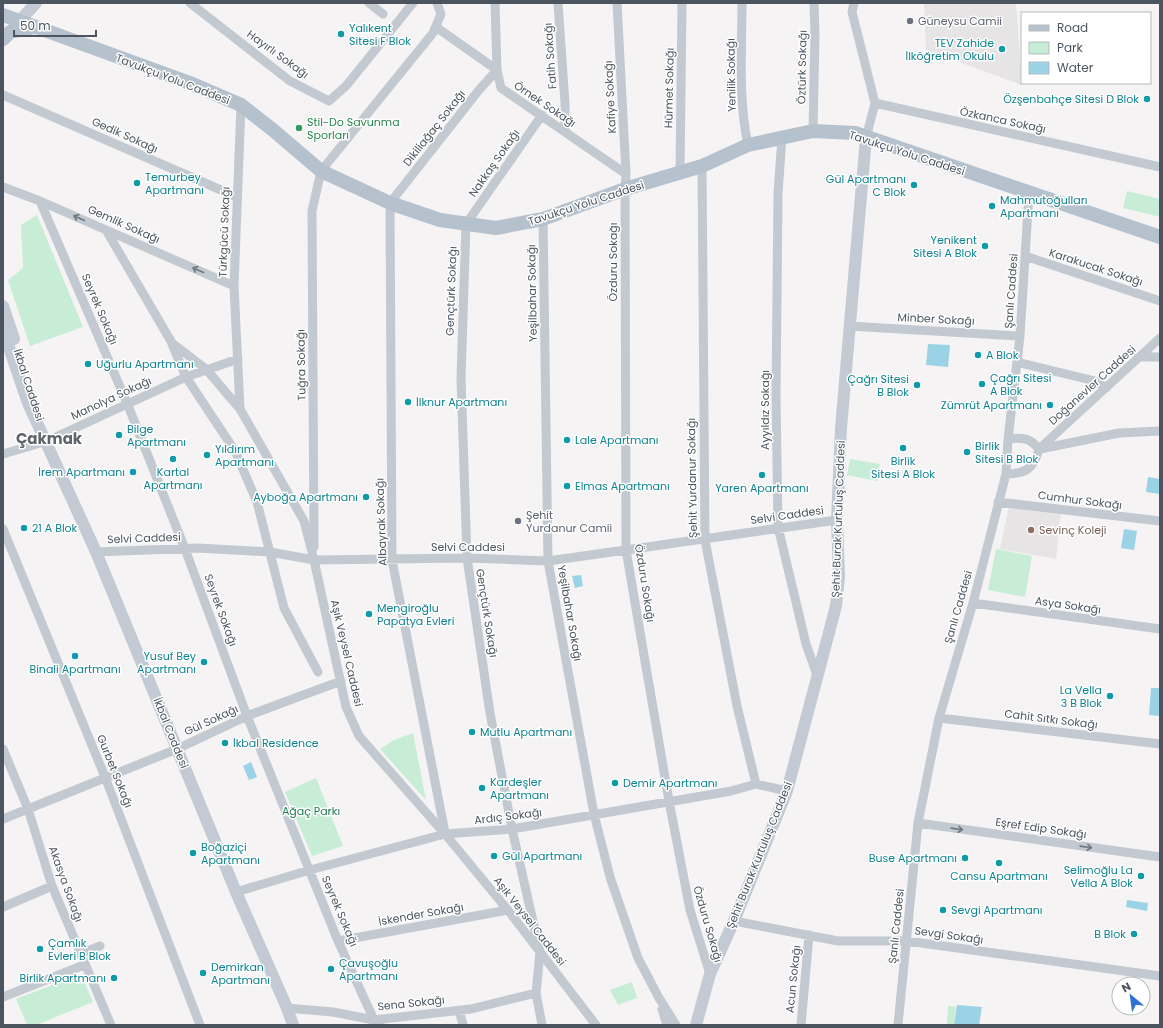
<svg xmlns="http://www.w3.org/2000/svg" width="1163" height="1028" font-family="Poppins,sans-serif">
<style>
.education{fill:#e6e4e4}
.green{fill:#c7edd7}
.water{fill:#99d3e5}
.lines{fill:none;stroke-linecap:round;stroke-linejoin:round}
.street{stroke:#c2c9d0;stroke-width:9}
.secondary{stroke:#c3cad4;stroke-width:12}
.primary{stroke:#b6c1ce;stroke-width:14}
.oneway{stroke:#6f7881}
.worship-dot{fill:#6b7280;stroke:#fff;stroke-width:1.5}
.culture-dot{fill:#0f9aa8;stroke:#fff;stroke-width:1.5}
.leisure-dot{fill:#2e9e5b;stroke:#fff;stroke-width:1.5}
.education-dot{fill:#8d6e63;stroke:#fff;stroke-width:1.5}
.labels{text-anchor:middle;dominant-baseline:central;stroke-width:3;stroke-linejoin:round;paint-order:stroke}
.worship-label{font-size:11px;fill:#5b616d;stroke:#fff;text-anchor:start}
.culture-label{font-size:11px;fill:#0d838f;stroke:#fff;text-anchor:start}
.street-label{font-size:11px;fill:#4c555f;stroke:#fff}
.leisure-label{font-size:11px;fill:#27864d;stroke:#fff;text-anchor:start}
.education-label{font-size:11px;fill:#785e54;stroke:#fff;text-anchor:start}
.park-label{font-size:11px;fill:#217b51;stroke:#fff}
.district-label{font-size:15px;font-weight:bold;fill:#606367;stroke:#fff}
</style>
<rect width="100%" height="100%" fill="#f5f3f3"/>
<path class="education" d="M 924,3 L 1016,3 L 1022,85 L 926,50 Z
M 1009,505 L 1061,511 L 1056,559 L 1000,549 Z"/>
<path class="green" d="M 1127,191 L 1160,199 L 1160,217 L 1123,208 Z
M 37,215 L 83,327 L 30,346 L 8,280 L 23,268 L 21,225 Z
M 850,459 L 880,464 L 877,481 L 847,475 Z
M 996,549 L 1032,556 L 1025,597 L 988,590 Z
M 413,733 L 426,800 L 380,749 L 394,740 Z
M 316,778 L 343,846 L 312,856 L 285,792 Z
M 81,974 L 93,1002 L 36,1025 L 27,1025 L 16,999 Z
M 632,982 L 637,998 L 618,1005 L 610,990 Z
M 948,1006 L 956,1007 L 954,1025 L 947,1025 Z"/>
<path class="water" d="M 928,344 L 950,345 L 948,367 L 926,365 Z
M 1148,477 L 1160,479 L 1160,494 L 1146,492 Z
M 1124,529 L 1137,531 L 1134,550 L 1121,548 Z
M 581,575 L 583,586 L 575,588 L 572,576 Z
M 1151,688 L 1160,688 L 1160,716 L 1149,715 Z
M 251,762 L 257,777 L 249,780 L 243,766 Z
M 1127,900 L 1148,903 L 1147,911 L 1126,907 Z
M 957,1005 L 982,1007 L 979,1025 L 954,1025 Z"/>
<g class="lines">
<path class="street" d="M 190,3 L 290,81 L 329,101 L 346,86 L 413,3
M 369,3 L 383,14
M 495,3 L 497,70 L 501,88 L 626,174
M 558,3 L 565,103 L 565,132
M 617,3 L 626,174 L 625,189 L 626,550 L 669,801 L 690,910 L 710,974
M 742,3 C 742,50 738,99 748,145
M 854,3 L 852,12 L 875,103
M 436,27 L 497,70 L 479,90 L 390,203 L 392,560 L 445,833
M 3,95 L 237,197
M 542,115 L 466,224 L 461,378 L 467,558 L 490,713 L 512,829 L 540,952 L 536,993 L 542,1025
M 813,131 L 815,34 L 814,3
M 782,137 L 778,193 L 776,396 L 778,527 L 806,644 L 818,678
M 866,138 L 875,103 L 1160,167
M 702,166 L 705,540 L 737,706 L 756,784
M 680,173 L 682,3
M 3,187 L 40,201 L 234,286
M 40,201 L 127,403 L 185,549 L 247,716 L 338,941 L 374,1020 L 381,1025
M 543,219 L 548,561 L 594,814 L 610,877 L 638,958 L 659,998 L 676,1025
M 106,230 L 172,343 L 206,369 L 240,409 L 304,521 L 314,560 L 346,707 L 359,736 L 445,834 L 511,914 L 596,1025
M 1025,256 L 1160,301
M 849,326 L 1020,336
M 172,344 L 186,377 L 235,451 L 257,502 L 284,608 L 318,672
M 1141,357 L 1160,357
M 1017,362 L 1095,381 L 1106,388
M 240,409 L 234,286 L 241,105
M 1008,439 C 1023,437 1030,438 1039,449
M 1039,449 L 1160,338
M 1040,449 L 1119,433 L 1160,431
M 3,454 L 47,441 L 186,377 L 238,359
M 1006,474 C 1025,474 1034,469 1039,449
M 998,502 L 1160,521
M 3,529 L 105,777 L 200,1025
M 314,547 L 312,211 L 321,171 L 433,33 L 441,14 L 437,3
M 96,552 L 198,548 L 270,552 L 314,560 L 467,558 L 548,561 L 837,520
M 973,603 L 1160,629
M 939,718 L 1160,744
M 3,749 L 28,809 L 52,886 L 111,1025
M 3,819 L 177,749 L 247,716 L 341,681
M 918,823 L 1160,857
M 236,892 L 310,870 L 445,834 L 512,829 L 731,791 L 756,784 L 787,791
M 3,907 L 52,886
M 734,921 L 838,941 L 907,941 L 1160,976
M 338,941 L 508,910
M 80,954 L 100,946
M 3,997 L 84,965
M 287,1008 L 333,1012 L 374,1020 L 471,1009 L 536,993
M 662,1009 L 667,1025
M 459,1010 L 463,1025
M 801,1025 L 809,935
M 898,1025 L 918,823 L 939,718 L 973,603 L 1006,474 L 1008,439 L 1020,336 L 1029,194"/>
<path class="secondary" d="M 14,27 L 36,3
M 3,306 L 14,339
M 3,330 L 28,403 L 96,552 L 236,892 L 287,1008 L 293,1025
M 696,1025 L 710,974 L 734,921 L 787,791 L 836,606 L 839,577 L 837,520 L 841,428 L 866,138"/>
<path class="primary" d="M 3,15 L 190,83 L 241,105 L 273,130 L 321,171 L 390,203 L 440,220 L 496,228 L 543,219 L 625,189 L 702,166 L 748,145 L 813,131 L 855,133 L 1160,237
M 3,39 L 10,32 L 35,27"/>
</g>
<defs><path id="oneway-shaft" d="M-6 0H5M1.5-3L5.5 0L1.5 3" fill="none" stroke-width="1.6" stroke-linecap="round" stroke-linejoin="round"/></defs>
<g class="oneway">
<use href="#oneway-shaft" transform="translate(79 218) rotate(-156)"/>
<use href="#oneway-shaft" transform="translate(198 270) rotate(-156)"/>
<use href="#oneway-shaft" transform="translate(957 829) rotate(8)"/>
<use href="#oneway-shaft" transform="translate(1086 847) rotate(8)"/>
</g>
<g class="worship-dot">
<circle cx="910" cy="21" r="4"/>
<circle cx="518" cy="521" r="4"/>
</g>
<g class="culture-dot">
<circle cx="341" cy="34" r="4"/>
<circle cx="1002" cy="49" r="4"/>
<circle cx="1147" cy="99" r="4"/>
<circle cx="137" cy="183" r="4"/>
<circle cx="914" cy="185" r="4"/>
<circle cx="992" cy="206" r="4"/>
<circle cx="985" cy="246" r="4"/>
<circle cx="978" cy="355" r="4"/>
<circle cx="88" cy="364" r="4"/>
<circle cx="982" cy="384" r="4"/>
<circle cx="917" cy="385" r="4"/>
<circle cx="408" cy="402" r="4"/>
<circle cx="1050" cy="405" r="4"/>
<circle cx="119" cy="435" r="4"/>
<circle cx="567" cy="440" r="4"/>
<circle cx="903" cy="448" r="4"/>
<circle cx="967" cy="452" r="4"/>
<circle cx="207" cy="455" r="4"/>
<circle cx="173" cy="459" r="4"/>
<circle cx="133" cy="472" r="4"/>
<circle cx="762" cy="475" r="4"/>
<circle cx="567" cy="486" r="4"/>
<circle cx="366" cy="497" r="4"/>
<circle cx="24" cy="528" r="4"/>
<circle cx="369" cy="614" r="4"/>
<circle cx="75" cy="656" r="4"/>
<circle cx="204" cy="662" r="4"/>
<circle cx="1110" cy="696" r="4"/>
<circle cx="472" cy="732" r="4"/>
<circle cx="225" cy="743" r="4"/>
<circle cx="615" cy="783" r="4"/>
<circle cx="482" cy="788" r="4"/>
<circle cx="193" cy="853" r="4"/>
<circle cx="494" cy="856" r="4"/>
<circle cx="965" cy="858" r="4"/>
<circle cx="999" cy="863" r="4"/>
<circle cx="1141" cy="876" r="4"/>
<circle cx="943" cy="910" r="4"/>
<circle cx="1134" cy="934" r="4"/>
<circle cx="40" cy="949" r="4"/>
<circle cx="331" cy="969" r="4"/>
<circle cx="203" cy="973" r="4"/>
<circle cx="114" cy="978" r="4"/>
</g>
<circle class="leisure-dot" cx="299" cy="128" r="4"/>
<circle class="education-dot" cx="1031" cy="530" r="4"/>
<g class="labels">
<g class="worship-label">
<text x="918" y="21">Güneysu Camii</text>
<text x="526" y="515">Şehit<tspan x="526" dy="13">Yurdanur Camii</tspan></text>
</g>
<g class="culture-label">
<text x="349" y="28">Yalıkent<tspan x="349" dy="13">Sitesi F Blok</tspan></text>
<text x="994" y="43" text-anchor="end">TEV Zahide<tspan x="994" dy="13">İlköğretim Okulu</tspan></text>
<text x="1139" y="99" text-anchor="end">Özşenbahçe Sitesi D Blok</text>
<text x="145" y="177">Temurbey<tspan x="145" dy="13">Apartmanı</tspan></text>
<text x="906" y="179" text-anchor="end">Gül Apartmanı<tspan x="906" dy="13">C Blok</tspan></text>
<text x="1000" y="200">Mahmutoğulları<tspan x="1000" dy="13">Apartmanı</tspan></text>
<text x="977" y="240" text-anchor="end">Yenikent<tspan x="977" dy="13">Sitesi A Blok</tspan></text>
<text x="986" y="355">A Blok</text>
<text x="96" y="364">Uğurlu Apartmanı</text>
<text x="990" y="378">Çağrı Sitesi<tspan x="990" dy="13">A Blok</tspan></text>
<text x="909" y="379" text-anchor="end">Çağrı Sitesi<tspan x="909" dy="13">B Blok</tspan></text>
<text x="416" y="402">İlknur Apartmanı</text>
<text x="1042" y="405" text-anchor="end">Zümrüt Apartmanı</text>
<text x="127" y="429">Bilge<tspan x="127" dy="13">Apartmanı</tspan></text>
<text x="575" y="440">Lale Apartmanı</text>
<text x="975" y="446">Birlik<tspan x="975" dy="13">Sitesi B Blok</tspan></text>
<text x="215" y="449">Yıldırım<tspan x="215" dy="13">Apartmanı</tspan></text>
<text x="903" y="461" text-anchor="middle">Birlik<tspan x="903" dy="13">Sitesi A Blok</tspan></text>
<text x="125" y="472" text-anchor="end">İrem Apartmanı</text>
<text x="173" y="472" text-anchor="middle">Kartal<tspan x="173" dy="13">Apartmanı</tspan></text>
<text x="575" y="486">Elmas Apartmanı</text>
<text x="762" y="488" text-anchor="middle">Yaren Apartmanı</text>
<text x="358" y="497" text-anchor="end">Ayboğa Apartmanı</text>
<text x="32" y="528">21 A Blok</text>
<text x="377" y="608">Mengiroğlu<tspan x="377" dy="13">Papatya Evleri</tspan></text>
<text x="196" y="656" text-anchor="end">Yusuf Bey<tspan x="196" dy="13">Apartmanı</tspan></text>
<text x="75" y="669" text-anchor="middle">Binali Apartmanı</text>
<text x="1102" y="690" text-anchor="end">La Vella<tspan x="1102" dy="13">3 B Blok</tspan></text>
<text x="480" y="732">Mutlu Apartmanı</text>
<text x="233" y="743">İkbal Residence</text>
<text x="490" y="782">Kardeşler<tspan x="490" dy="13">Apartmanı</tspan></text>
<text x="623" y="783">Demir Apartmanı</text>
<text x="201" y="847">Boğaziçi<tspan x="201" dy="13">Apartmanı</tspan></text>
<text x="502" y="856">Gül Apartmanı</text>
<text x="957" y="858" text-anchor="end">Buse Apartmanı</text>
<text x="1133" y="870" text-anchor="end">Selimoğlu La<tspan x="1133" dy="13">Vella A Blok</tspan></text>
<text x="999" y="876" text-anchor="middle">Cansu Apartmanı</text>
<text x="951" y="910">Sevgi Apartmanı</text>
<text x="1126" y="934" text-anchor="end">B Blok</text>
<text x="48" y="943">Çamlık<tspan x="48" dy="13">Evleri B Blok</tspan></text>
<text x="339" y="963">Çavuşoğlu<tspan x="339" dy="13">Apartmanı</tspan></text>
<text x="211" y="967">Demirkan<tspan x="211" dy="13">Apartmanı</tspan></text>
<text x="106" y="978" text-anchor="end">Birlik Apartmanı</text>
</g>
<g class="street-label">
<text transform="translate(278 54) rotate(36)">Hayırlı Sokağı</text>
<text transform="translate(550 56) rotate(-94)">Fatih Sokağı</text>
<text transform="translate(802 67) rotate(-89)">Öztürk Sokağı</text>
<text transform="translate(731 75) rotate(-91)">Yenilik Sokağı</text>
<text transform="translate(173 79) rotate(21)">Tavukçu Yolu Caddesi</text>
<text transform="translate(669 88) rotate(-89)">Hürmet Sokağı</text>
<text transform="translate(610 97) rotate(-93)">Kafiye Sokağı</text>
<text transform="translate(545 104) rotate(34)">Örnek Sokağı</text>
<text transform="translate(1003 120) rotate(12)">Özkanca Sokağı</text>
<text transform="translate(434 128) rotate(-52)">Dikiliağaç Sokağı</text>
<text transform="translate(125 135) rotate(24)">Gedik Sokağı</text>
<text transform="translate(907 153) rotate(18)">Tavukçu Yolu Caddesi</text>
<text transform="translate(494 163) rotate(-55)">Nakkaş Sokağı</text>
<text transform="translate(586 203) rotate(-18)">Tavukçu Yolu Caddesi</text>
<text transform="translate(124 224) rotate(24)">Gemlik Sokağı</text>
<text transform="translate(224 232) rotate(-88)">Türkgücü Sokağı</text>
<text transform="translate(613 262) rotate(-90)">Özduru Sokağı</text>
<text transform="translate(1096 267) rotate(18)">Karakucak Sokağı</text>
<text transform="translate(451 291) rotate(-88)">Gençtürk Sokağı</text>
<text transform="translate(1011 291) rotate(-86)">Şanlı Caddesi</text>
<text transform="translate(532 293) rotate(-91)">Yeşilbahar Sokağı</text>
<text transform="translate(100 309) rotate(67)">Seyrek Sokağı</text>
<text transform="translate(936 319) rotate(3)">Minber Sokağı</text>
<text transform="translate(301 365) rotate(-91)">Tuğra Sokağı</text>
<text transform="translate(29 385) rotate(72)">İkbal Caddesi</text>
<text transform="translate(1092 385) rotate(-42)">Doğanevler Caddesi</text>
<text transform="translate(111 398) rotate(-25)">Manolya Sokağı</text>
<text transform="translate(765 410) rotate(-90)">Ayyıldız Sokağı</text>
<text transform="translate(692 478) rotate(-91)">Şehit Yurdanur Sokağı</text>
<text transform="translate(1080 500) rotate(7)">Cumhur Sokağı</text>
<text transform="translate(787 515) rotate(-8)">Selvi Caddesi</text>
<text transform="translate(838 519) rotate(-88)">Şehit Burak Kurtuluş Caddesi</text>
<text transform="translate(381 522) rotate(-92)">Albayrak Sokağı</text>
<text transform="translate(144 538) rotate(-2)">Selvi Caddesi</text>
<text x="468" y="547">Selvi Caddesi</text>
<text transform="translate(645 583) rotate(81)">Özduru Sokağı</text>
<text transform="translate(1068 605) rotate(8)">Asya Sokağı</text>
<text transform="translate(958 607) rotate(-74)">Şanlı Caddesi</text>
<text transform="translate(221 610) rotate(70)">Seyrek Sokağı</text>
<text transform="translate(487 613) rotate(81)">Gençtürk Sokağı</text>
<text transform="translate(570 613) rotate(80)">Yeşilbahar Sokağı</text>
<text transform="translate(347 653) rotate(77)">Aşık Veysel Caddesi</text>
<text transform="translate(1051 719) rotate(7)">Cahit Sıtkı Sokağı</text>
<text transform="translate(211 720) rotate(-25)">Gül Sokağı</text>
<text transform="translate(171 733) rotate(68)">İkbal Caddesi</text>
<text transform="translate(115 771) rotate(68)">Gurbet Sokağı</text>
<text transform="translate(508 816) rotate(-7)">Ardıç Sokağı</text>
<text transform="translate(1041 828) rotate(8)">Eşref Edip Sokağı</text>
<text transform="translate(759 855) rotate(-68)">Şehit Burak Kurtuluş Caddesi</text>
<text transform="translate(66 884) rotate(70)">Akasya Sokağı</text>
<text transform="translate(340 911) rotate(67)">Seyrek Sokağı</text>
<text transform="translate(421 914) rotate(-10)">İskender Sokağı</text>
<text transform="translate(530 921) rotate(52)">Aşık Veysel Caddesi</text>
<text transform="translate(708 924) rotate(74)">Özduru Sokağı</text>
<text transform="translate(896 926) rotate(-84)">Şanlı Caddesi</text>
<text transform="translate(949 935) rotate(8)">Sevgi Sokağı</text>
<text transform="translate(793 979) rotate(-84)">Acun Sokağı</text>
<text transform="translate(411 1003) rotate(-6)">Sena Sokağı</text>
</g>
<g class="leisure-label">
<text x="307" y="122">Stil-Do Savunma<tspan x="307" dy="13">Sporları</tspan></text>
</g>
<g class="education-label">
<text x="1039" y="530">Sevinç Koleji</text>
</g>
<g class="park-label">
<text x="311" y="811">Ağaç Parkı</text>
</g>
<g class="district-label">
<text x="49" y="438">Çakmak</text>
</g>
</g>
<rect width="1163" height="1028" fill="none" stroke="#4c555f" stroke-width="8"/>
<rect x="1021" y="12" width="130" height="72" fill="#ffffff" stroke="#b7bbbf"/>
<rect x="1029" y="25" width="20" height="6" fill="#b6c1ce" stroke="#b7bbbf"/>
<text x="1057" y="32" font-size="12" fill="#4c555f">Road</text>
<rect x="1029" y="42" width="20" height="12" fill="#c7edd7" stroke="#b7bbbf"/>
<text x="1057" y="52" font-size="12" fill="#4c555f">Park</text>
<rect x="1029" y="62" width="20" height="12" fill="#99d3e5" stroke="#b7bbbf"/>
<text x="1057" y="72" font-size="12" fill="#4c555f">Water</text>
<g transform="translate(1131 996) rotate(331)"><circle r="19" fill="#ffffff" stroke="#b7bbbf"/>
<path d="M0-3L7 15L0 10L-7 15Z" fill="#2d71d5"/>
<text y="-6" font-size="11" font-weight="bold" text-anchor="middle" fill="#4c555f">N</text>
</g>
<path d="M14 30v6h82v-6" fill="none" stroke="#4c555f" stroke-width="2"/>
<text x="20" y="30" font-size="12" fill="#4c555f" stroke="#ffffff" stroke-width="3" paint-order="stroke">50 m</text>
</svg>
